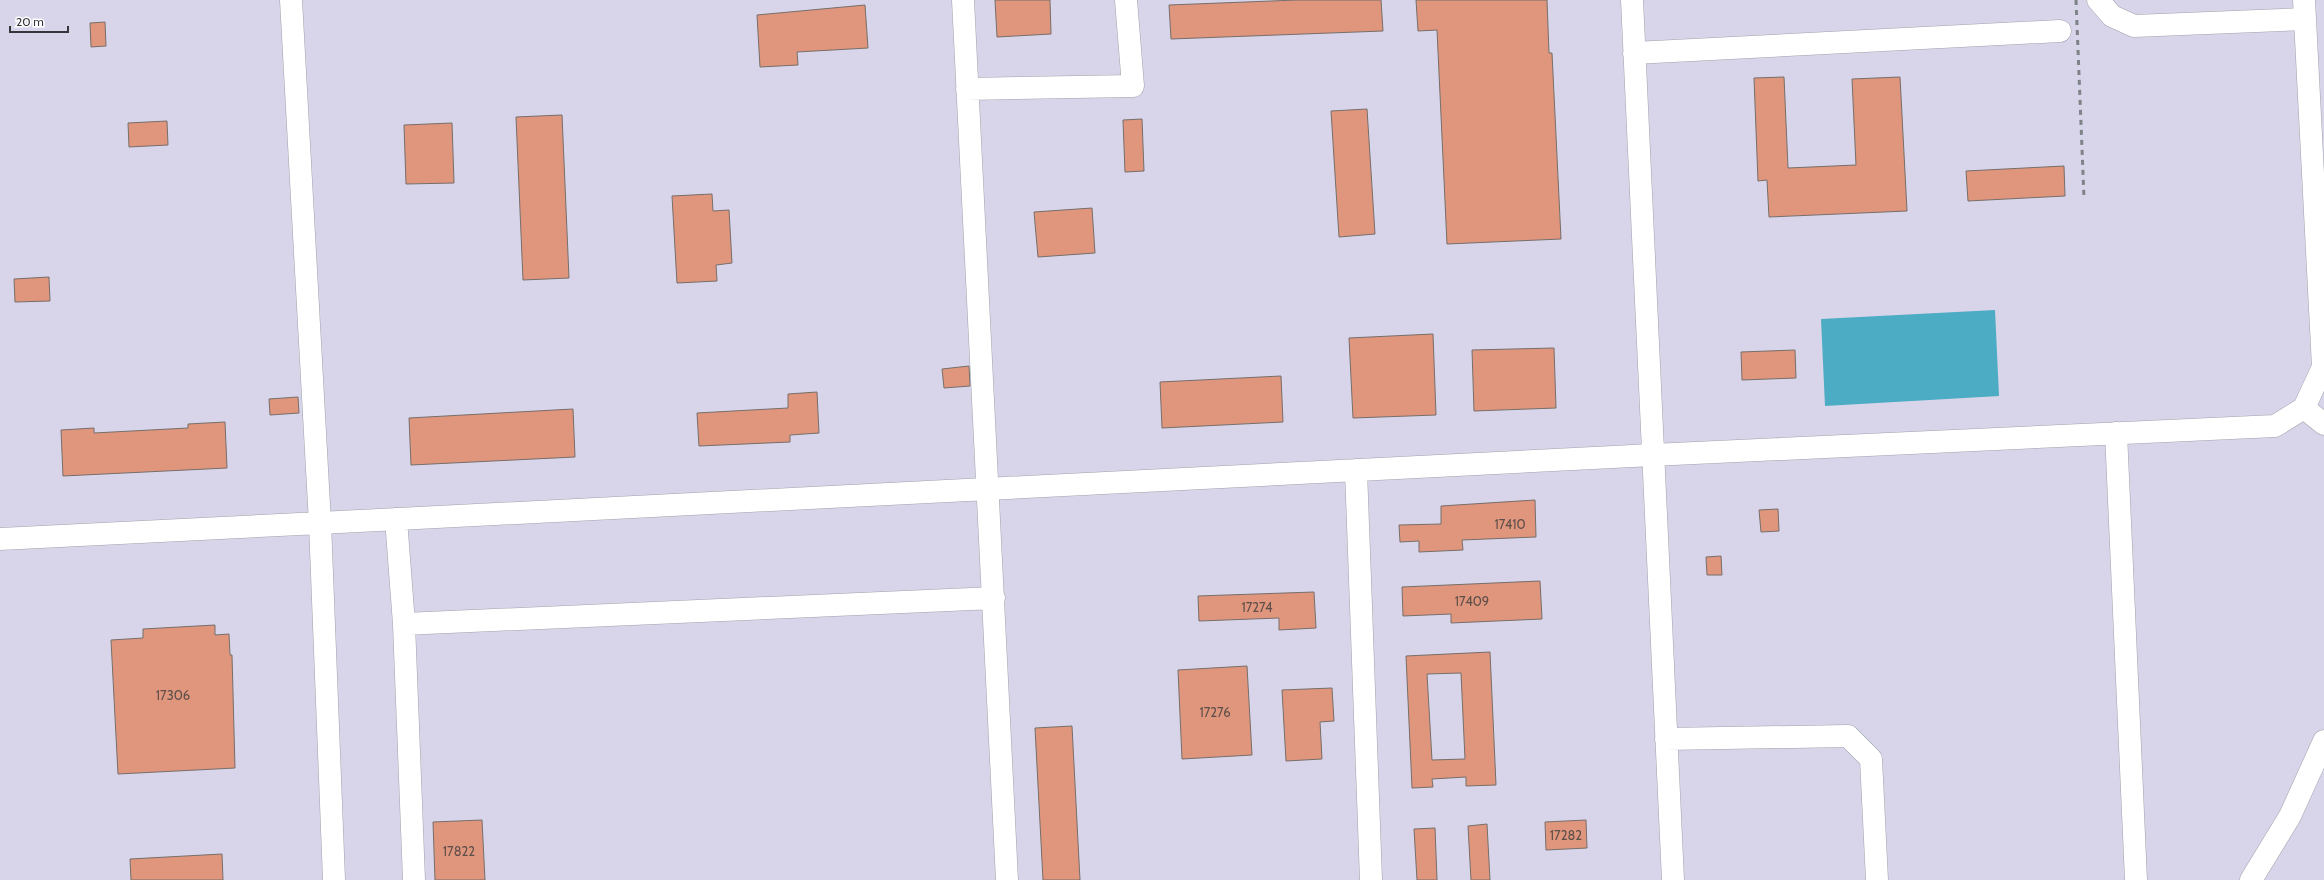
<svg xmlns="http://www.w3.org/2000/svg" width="2324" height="880" font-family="Cabin,sans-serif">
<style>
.industrial{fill:#d8d4ea}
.water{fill:#4cacc3}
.building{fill:#df967c;stroke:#776e6a;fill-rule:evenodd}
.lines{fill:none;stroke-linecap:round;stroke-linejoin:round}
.minor-casing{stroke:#9ca4ab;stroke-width:23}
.minor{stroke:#fff;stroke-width:22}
.rail{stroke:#7e8388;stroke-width:3;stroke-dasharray:5 5;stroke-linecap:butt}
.labels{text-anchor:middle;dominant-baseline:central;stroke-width:4;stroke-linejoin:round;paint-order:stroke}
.number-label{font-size:13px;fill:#5f4f4a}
</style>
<rect width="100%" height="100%" fill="#dbe3ea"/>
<path class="industrial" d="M 0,0 L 2324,0 L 2324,880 L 0,880 Z"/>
<path class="water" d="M 1995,310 L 1999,396 L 1825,406 L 1821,319 Z"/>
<path class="building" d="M 995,0 L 1050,0 L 1051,34 L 997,37 Z
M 1297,0 L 1381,0 L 1383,31 L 1171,39 L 1169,5 Z
M 1416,0 L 1547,0 L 1549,53 L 1552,53 L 1561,239 L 1447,244 L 1437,30 L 1418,31 Z
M 865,5 L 868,48 L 797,52 L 798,65 L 760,67 L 757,15 Z
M 105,22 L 106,46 L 91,47 L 90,23 Z
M 1784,77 L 1788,168 L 1856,165 L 1852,79 L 1900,77 L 1907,211 L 1769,217 L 1767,180 L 1758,181 L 1754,78 Z
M 1367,109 L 1375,234 L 1339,237 L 1331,111 Z
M 562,115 L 569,278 L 523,280 L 516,117 Z
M 1142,119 L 1144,171 L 1125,172 L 1123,120 Z
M 167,121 L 168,145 L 129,147 L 128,123 Z
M 452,123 L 454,183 L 406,184 L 404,125 Z
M 2064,166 L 2065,196 L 1968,201 L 1966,171 Z
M 712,194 L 713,211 L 729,210 L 732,263 L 716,265 L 717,281 L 677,283 L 672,196 Z
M 1092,208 L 1095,253 L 1038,257 L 1034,212 Z
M 49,277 L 50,301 L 15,302 L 14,279 Z
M 1433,334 L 1436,415 L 1353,418 L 1349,338 Z
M 1554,348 L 1556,408 L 1474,411 L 1472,350 Z
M 1795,350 L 1796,378 L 1742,380 L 1741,352 Z
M 969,366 L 970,386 L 944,388 L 942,369 Z
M 1281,376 L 1283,422 L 1162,428 L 1160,382 Z
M 817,392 L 819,433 L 790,435 L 790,442 L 699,446 L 697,413 L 788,408 L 788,394 Z
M 298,397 L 299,413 L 270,415 L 269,399 Z
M 573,409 L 575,457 L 411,465 L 409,418 Z
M 225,422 L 227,468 L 63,476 L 61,430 L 94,428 L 94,433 L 188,428 L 188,424 Z
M 1535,500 L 1536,537 L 1462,540 L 1463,550 L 1419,552 L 1419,541 L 1400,542 L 1399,525 L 1441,524 L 1441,506 Z
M 1778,509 L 1779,531 L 1761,532 L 1759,510 Z
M 1721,556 L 1722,575 L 1707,575 L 1706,557 Z
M 1540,581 L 1542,619 L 1451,623 L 1451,614 L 1403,616 L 1402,587 Z
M 1314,592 L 1316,628 L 1279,630 L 1279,618 L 1199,621 L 1198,596 Z
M 215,625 L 215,635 L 229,634 L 230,655 L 232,655 L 235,768 L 118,774 L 111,640 L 143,638 L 143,629 Z
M 1490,652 L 1496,785 L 1466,786 L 1466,777 L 1432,779 L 1433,787 L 1412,788 L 1406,656 ZM 1461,673 L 1465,759 L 1432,760 L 1427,674 Z
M 1247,666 L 1252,755 L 1182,759 L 1178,670 Z
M 1332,688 L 1334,721 L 1320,722 L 1322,759 L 1286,761 L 1282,690 Z
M 1072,726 L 1080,880 L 1043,880 L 1035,728 Z
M 482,820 L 485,880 L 435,880 L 433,822 Z
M 1586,820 L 1587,848 L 1546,850 L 1545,822 Z
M 1487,824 L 1490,880 L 1471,880 L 1468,826 Z
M 1435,828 L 1437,880 L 1417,880 L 1414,829 Z
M 222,854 L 223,880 L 131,880 L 130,859 Z"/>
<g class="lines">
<g class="minor-casing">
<path id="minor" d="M 963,0 L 1007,880
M 1632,0 L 1673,880
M 2098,0 L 2112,16 L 2134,26 L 2305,19
M 1634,53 L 2060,31
M 967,89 L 1133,86 L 1126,0
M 2304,408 L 2324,424
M 2116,433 L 2136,880
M 1356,470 L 1371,880
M 396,519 L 404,624 L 414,880
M 0,539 L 320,523 L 291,0
M 404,624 L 994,598
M 1666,739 L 1848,736 L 1871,759 L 1877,880
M 334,880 L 320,523 L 1652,455 L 2275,426 L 2304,408 L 2323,367 L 2304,0
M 2251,880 L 2290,816 L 2324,741"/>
</g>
<use href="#minor" class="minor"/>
<path class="rail" d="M 2076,0 L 2084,198"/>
</g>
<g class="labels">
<g class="number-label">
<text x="1510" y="524">17410</text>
<text x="1472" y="601">17409</text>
<text x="1257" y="607">17274</text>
<text x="173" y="695">17306</text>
<text x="1215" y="712">17276</text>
<text x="1566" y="835">17282</text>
<text x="459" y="851">17822</text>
</g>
</g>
<path d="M10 26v6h58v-6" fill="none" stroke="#34373a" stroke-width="2"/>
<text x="16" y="26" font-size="12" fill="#34373a" stroke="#ffffff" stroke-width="3" paint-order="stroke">20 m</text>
</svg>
